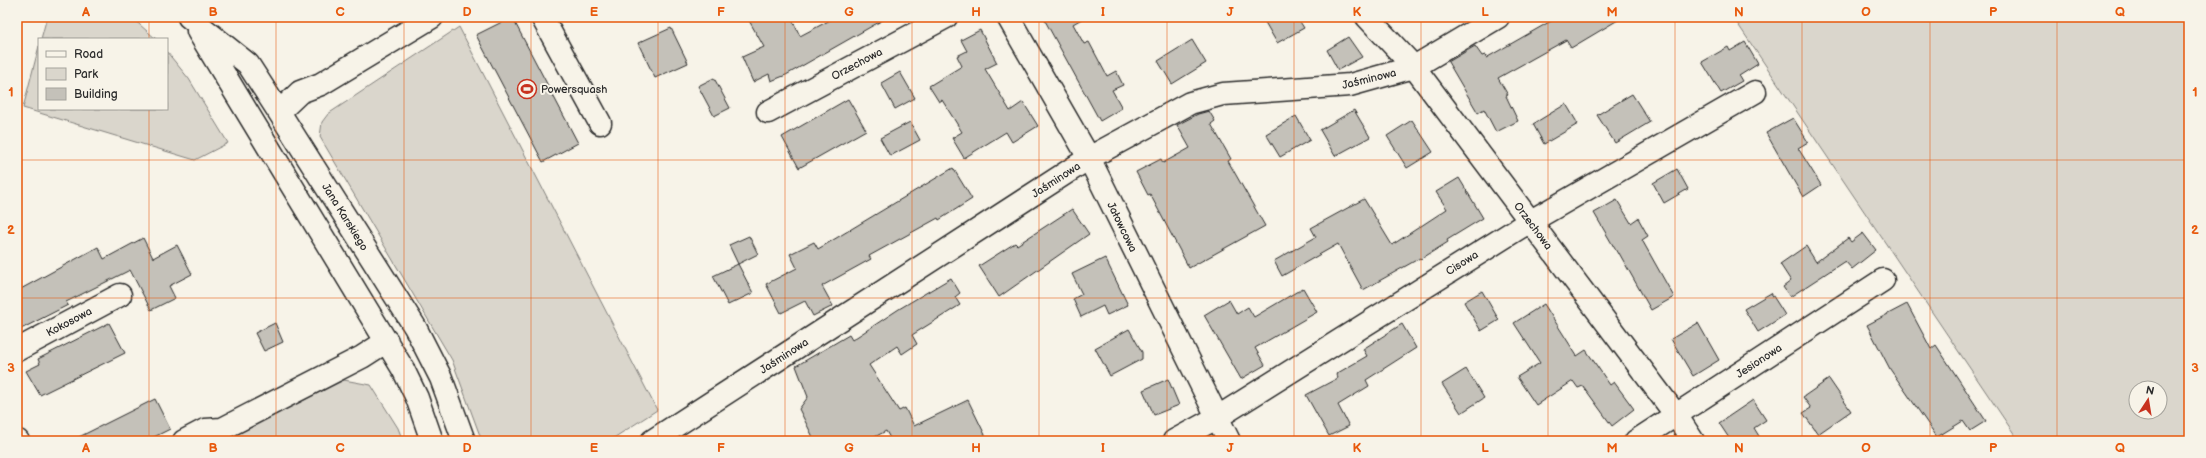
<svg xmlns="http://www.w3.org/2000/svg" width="2206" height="458" font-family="'Balsamiq Sans',sans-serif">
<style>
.green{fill:#dad6cc;stroke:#82807c;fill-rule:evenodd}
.building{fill:#c4c1b9;stroke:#2b2b2b}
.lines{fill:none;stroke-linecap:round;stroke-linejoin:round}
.minor-casing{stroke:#2b2b2b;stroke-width:25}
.minor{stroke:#f7f3e8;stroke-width:22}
.grid{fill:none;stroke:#e8590c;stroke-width:1;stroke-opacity:0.55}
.labels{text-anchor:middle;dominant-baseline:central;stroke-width:4;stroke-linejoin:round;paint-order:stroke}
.street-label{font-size:11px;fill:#2b2b2b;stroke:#f7f3e8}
.poi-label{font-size:11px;fill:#2b2b2b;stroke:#f7f3e8;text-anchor:start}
.neatline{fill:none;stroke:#e8590c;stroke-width:1.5}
.grid-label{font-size:13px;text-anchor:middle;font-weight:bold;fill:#e8590c}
</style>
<rect width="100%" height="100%" fill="#f7f3e8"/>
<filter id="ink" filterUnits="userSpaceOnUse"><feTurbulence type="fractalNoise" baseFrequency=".025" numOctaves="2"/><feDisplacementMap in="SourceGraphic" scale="8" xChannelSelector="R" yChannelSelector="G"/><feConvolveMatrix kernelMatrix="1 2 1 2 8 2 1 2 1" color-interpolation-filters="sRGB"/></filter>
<g filter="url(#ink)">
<path class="green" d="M 47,17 L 131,17 L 156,39 L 41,39 Z
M 1733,17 L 2189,17 L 2189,441 L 2019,441 ZM 2136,388 L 2160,388 L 2160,412 L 2136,412 Z
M 459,27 L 657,410 L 609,441 L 482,441 L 452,360 L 320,137 L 322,122 L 328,114 Z
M 39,46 L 39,109 L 167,109 L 167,52 L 189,79 L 228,143 L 195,160 L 23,108 Z
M 344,380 L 371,385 L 398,428 L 403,441 L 222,441 Z"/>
<path class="building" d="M 512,17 L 578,143 L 543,162 L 476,35 Z
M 747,17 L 791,17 L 800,36 L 836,17 L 888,17 L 786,75 L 771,81 L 769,74 L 753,82 L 742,57 L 764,47 Z
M 1043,17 L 1085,17 L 1073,24 L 1084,44 L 1089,42 L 1107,76 L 1116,71 L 1123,85 L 1112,90 L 1122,108 L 1100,121 Z
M 1262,17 L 1297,17 L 1304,28 L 1277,43 Z
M 1558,17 L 1623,17 L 1571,48 L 1566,40 L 1498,78 L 1508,95 L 1506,96 L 1518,121 L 1496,132 L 1484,109 L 1478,113 L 1448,62 L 1475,46 L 1482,56 L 1485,55 L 1486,58 Z
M 671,28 L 688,63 L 655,78 L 638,43 Z
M 980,30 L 997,63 L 985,69 L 1010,111 L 1023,102 L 1038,126 L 1012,142 L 1006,132 L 964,158 L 952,138 L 962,132 L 942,100 L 939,102 L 929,86 L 962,66 L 957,56 L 967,51 L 961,40 Z
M 1348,37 L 1362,57 L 1338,70 L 1327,50 Z
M 1192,40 L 1206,63 L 1172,84 L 1158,61 Z
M 1745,42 L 1758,64 L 1739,76 L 1742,81 L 1721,93 L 1702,62 L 1728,47 L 1730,51 Z
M 900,72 L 915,98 L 895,109 L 881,83 Z
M 714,78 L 730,108 L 714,116 L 698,86 Z
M 1632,94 L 1650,122 L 1615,143 L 1597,115 Z
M 848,99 L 866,130 L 799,168 L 782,137 Z
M 1566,104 L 1578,124 L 1544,144 L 1533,124 Z
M 1354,110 L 1370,137 L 1335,156 L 1320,130 Z
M 1209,111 L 1215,121 L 1211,124 L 1231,159 L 1228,161 L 1265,226 L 1189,268 L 1150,194 L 1148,195 L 1136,172 L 1161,159 L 1163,163 L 1190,148 L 1177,125 L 1198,114 Z
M 1296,116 L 1310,140 L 1280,157 L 1266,134 Z
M 1793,118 L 1808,142 L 1798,148 L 1821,185 L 1803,197 L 1766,133 Z
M 1412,120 L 1433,152 L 1407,168 L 1387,136 Z
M 910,122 L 920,140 L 890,156 L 880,138 Z
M 953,168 L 972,199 L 939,220 L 938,218 L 869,256 L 871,259 L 822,286 L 833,306 L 813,316 L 805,301 L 781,313 L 766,284 L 797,268 L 790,254 L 814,242 L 818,249 Z
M 1677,169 L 1688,189 L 1664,203 L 1653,183 Z
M 1459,178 L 1483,218 L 1447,240 L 1448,242 L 1421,259 L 1420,258 L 1363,290 L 1338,244 L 1282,276 L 1274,261 L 1316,237 L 1311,228 L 1364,199 L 1392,245 L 1447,209 L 1436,192 Z
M 1617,200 L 1631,223 L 1638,218 L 1648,236 L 1642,240 L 1674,297 L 1651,310 L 1619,253 L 1618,254 L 1594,213 Z
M 1072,209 L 1089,234 L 999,297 L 979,266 L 1015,243 L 1017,245 Z
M 1863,233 L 1876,250 L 1852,269 L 1845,261 L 1790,297 L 1783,287 L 1791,281 L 1780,264 L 1806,246 L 1816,262 L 1848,238 L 1851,242 Z
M 749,236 L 758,254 L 738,264 L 729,245 Z
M 143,238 L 153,258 L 177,245 L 192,274 L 169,286 L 175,298 L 151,310 L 130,270 L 66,302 L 68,305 L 17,331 L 17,291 L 98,247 L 104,259 Z
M 1105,258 L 1128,305 L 1107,315 L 1103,306 L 1081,317 L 1073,299 L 1082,294 L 1072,274 Z
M 738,264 L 753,293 L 728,305 L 713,276 Z
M 951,278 L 960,293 L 955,297 L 960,305 L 912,335 L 917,344 L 902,354 L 897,346 L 869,365 L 899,411 L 905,408 L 914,426 L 968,400 L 988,441 L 884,441 L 890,438 L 886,431 L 867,441 L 815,441 L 799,409 L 808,397 L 796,366 L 849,335 L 852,340 L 899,309 Z
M 1303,288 L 1317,312 L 1255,348 L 1265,365 L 1241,379 L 1204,315 L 1229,300 L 1237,314 L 1248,307 L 1254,317 Z
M 1482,291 L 1499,320 L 1481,331 L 1464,302 Z
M 1771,293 L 1785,315 L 1758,332 L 1744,309 Z
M 1544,304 L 1577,356 L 1586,350 L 1610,385 L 1614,382 L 1634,409 L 1612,426 L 1583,386 L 1578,388 L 1573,381 L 1536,405 L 1517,377 L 1540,363 L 1514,323 Z
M 1907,304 L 1931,349 L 1936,345 L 1986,421 L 1970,431 L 1963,421 L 1937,437 L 1890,369 L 1867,325 Z
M 109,323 L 125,353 L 40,395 L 26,371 L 40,364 L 38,359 Z
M 275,323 L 283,342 L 264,351 L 255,333 Z
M 1698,323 L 1719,360 L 1693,376 L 1671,339 Z
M 1402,324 L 1416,348 L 1366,380 L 1369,386 L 1338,405 L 1349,426 L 1329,436 L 1306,395 L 1338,378 L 1336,374 L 1367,356 L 1363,349 Z
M 1129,329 L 1142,352 L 1142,359 L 1110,376 L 1095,348 Z
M 1466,369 L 1484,398 L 1461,413 L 1442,384 Z
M 1168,379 L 1179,405 L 1154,415 L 1143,390 Z
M 1829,379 L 1851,411 L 1818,434 L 1803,413 L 1811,408 L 1803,397 Z
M 155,399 L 170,429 L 146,441 L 71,441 Z
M 1753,400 L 1766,420 L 1754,428 L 1762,441 L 1731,441 L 1719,423 Z"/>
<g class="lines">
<g class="minor-casing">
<path id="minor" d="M 189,17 L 248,64 L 279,112 L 415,327 L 441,378 L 464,441
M 542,17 L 600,123
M 1008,17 L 1089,158 L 1229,441
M 1367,17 L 1414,67 L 1676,415 L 1693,441
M 198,31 L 403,369 L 417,398 L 432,441
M 279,112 L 300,92 L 321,84 L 432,17
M 768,112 L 946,17
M 17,350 L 120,295
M 17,441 L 18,441
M 184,441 L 205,430 L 222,429 L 362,357 L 387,341
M 652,441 L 1089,158 L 1190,103 L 1223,94 L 1350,85 L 1414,67 L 1498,17
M 1174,441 L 1218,417 L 1519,228 L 1755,92
M 1636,441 L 1883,280"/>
</g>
<use href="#minor" class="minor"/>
</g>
</g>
<path class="grid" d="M 149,17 L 149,39M 276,17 L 276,441M 404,17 L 404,441M 531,17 L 531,441M 658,17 L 658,441M 785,17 L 785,441M 912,17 L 912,441M 1039,17 L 1039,441M 1167,17 L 1167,441M 1294,17 L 1294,441M 1421,17 L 1421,441M 1548,17 L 1548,441M 1675,17 L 1675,441M 1802,17 L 1802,441M 1930,17 L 1930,441M 2057,17 L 2057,441M 149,109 L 149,441M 17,160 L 2189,160M 17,298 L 2189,298"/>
<defs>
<g id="stadium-ring" transform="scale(1)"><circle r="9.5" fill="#f7f3e8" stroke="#c8321e" stroke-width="1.5"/><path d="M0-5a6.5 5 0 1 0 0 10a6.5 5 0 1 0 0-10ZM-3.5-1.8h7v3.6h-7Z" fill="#c8321e"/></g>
</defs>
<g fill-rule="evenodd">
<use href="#stadium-ring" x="527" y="89"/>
</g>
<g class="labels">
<g class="street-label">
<text transform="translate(857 64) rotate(-28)">Orzechowa</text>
<text transform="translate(1369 79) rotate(-14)">Jaśminowa</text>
<text transform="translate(1056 180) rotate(-33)">Jaśminowa</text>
<text transform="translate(345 217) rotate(58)">Jana Karskiego</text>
<text transform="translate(1533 226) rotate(53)">Orzechowa</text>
<text transform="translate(1122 227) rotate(64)">Jałowcowa</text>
<text transform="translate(1462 263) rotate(-32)">Cisowa</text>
<text transform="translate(69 322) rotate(-28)">Kokosowa</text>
<text transform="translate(784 356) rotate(-33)">Jaśminowa</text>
<text transform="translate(1759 361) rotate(-33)">Jesionowa</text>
</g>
<g class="poi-label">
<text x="541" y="89">Powersquash</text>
</g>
</g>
<rect width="2206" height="458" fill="none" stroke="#f7f3e8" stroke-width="44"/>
<rect x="38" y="38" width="130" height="72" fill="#f7f3e8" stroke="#a5a39c"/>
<rect x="46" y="51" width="20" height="6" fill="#f7f3e8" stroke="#a5a39c"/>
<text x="74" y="58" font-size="12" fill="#2b2b2b">Road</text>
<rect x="46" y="68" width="20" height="12" fill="#dad6cc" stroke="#a5a39c"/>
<text x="74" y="78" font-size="12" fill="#2b2b2b">Park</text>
<rect x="46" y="88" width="20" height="12" fill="#c4c1b9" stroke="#a5a39c"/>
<text x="74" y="98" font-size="12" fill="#2b2b2b">Building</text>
<g transform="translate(2148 400) rotate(12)"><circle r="19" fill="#f7f3e8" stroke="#a5a39c"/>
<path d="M0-3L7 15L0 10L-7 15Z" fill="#c8321e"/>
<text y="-6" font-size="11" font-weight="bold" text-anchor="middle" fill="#2b2b2b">N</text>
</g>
<rect x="22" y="22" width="2162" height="414" class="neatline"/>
<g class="grid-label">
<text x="86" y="16">A</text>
<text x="213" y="16">B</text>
<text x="340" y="16">C</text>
<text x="467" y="16">D</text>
<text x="594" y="16">E</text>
<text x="721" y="16">F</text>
<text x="849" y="16">G</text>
<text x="976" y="16">H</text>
<text x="1103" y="16">I</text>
<text x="1230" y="16">J</text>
<text x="1357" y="16">K</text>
<text x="1485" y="16">L</text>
<text x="1612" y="16">M</text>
<text x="1739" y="16">N</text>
<text x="1866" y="16">O</text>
<text x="1993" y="16">P</text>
<text x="2120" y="16">Q</text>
<text x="11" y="96">1</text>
<text x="2195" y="96">1</text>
<text x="11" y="234">2</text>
<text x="2195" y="234">2</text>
<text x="11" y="372">3</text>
<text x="2195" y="372">3</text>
<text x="86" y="452">A</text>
<text x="213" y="452">B</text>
<text x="340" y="452">C</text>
<text x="467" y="452">D</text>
<text x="594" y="452">E</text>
<text x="721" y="452">F</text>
<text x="849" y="452">G</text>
<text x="976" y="452">H</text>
<text x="1103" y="452">I</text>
<text x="1230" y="452">J</text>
<text x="1357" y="452">K</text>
<text x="1485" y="452">L</text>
<text x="1612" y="452">M</text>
<text x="1739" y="452">N</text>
<text x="1866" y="452">O</text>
<text x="1993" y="452">P</text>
<text x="2120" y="452">Q</text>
</g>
</svg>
